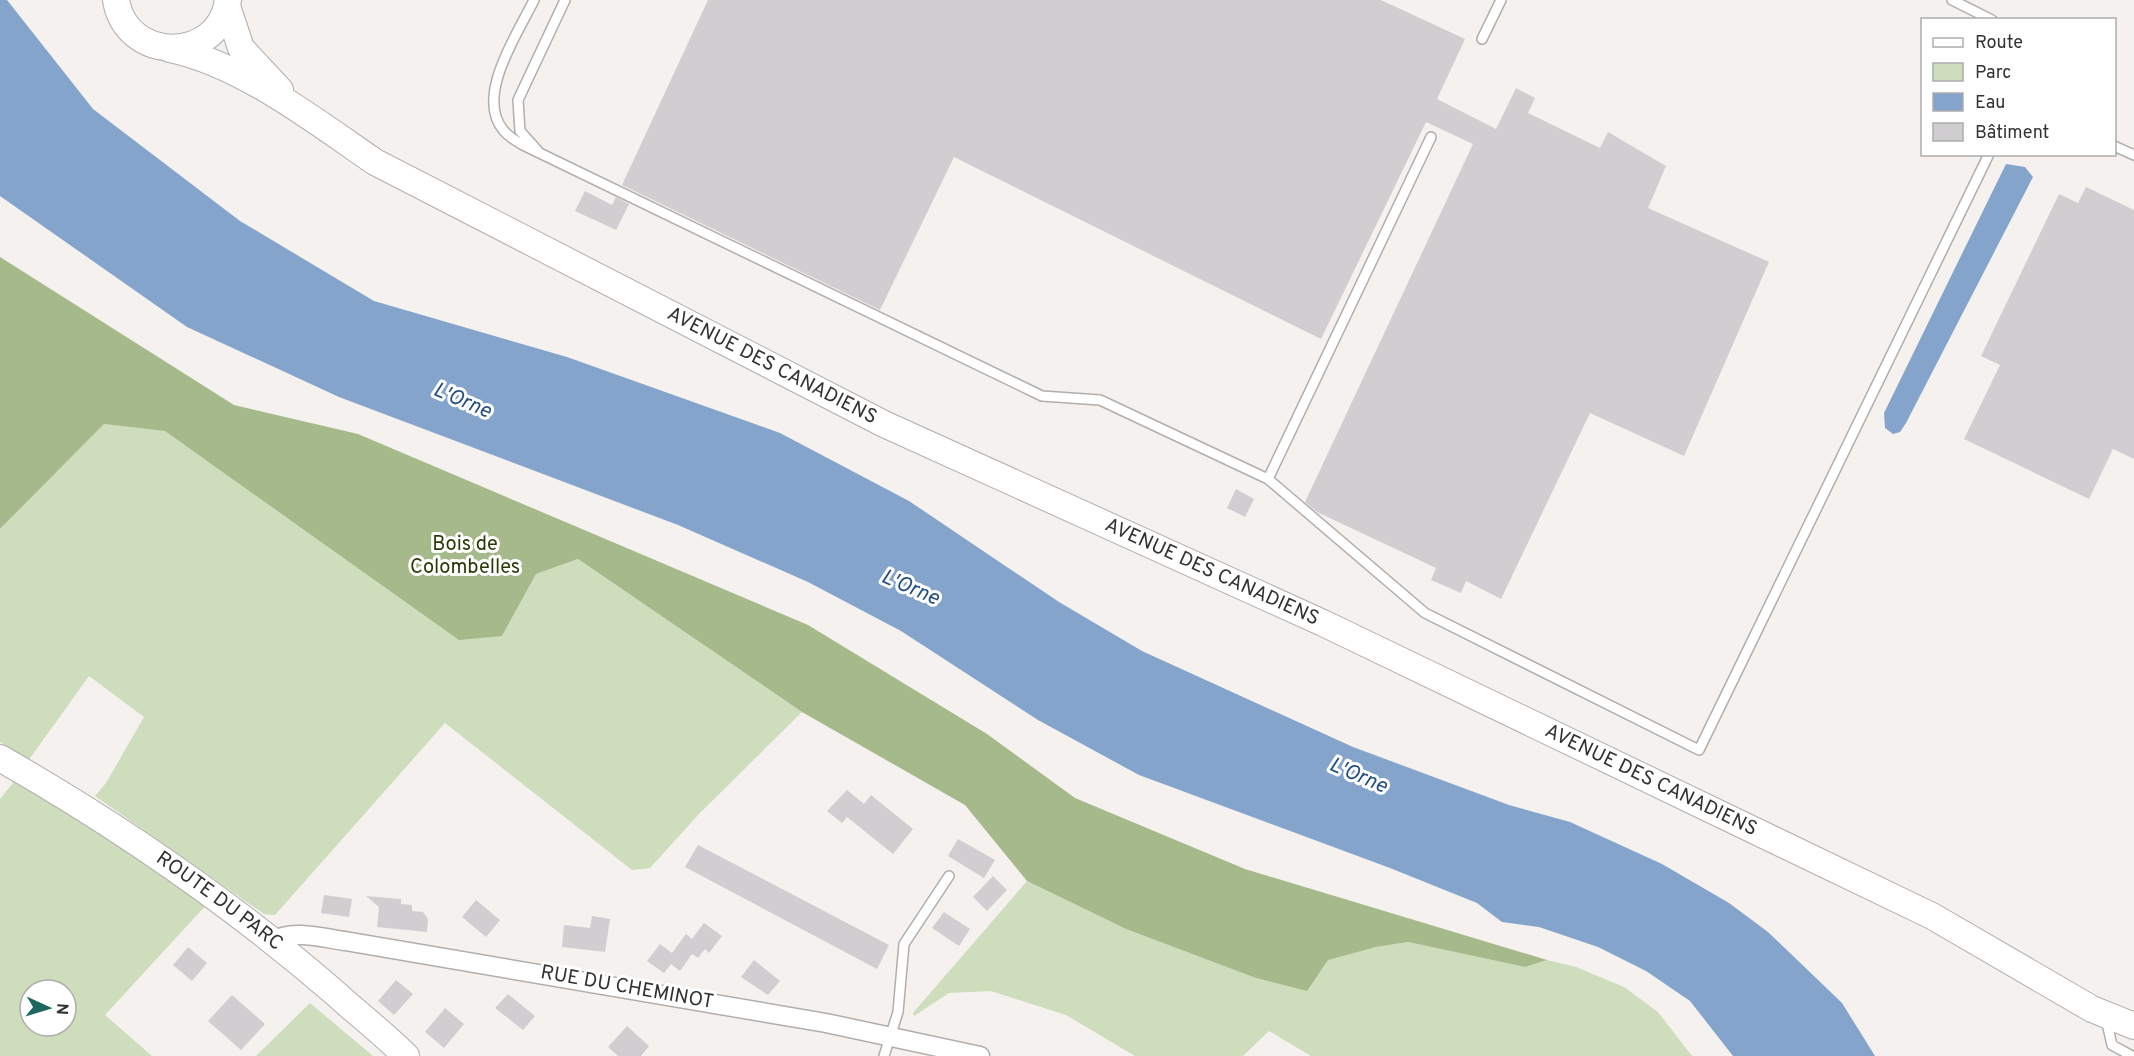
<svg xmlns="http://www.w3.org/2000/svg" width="2134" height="1056" font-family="Overpass,sans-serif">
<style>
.green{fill:#ceddbb;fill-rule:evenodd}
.forest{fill:#a6b98b}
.water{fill:#84a4cb}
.building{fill:#d0ced0}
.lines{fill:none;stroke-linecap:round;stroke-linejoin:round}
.lane-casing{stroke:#b1aeac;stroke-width:12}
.street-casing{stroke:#b1aeac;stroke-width:21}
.secondary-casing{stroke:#b1aeac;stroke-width:28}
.lane{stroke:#fff;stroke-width:9}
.street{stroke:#fff;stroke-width:18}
.secondary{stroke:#fff;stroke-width:26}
.labels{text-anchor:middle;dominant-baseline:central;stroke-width:6;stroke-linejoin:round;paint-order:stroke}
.street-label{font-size:20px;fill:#333231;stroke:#fff}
.park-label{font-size:20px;fill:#293a05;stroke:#fff}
.water-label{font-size:21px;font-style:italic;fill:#224e80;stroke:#fff}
</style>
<rect width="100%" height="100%" fill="#f4f1ef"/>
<path class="green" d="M 104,424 L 165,431 L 282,513 L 502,636 L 536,574 L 578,559 L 802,712 L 699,814 L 650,868 L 632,870 L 445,723 L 275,915 L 264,914 L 95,796 L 106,783 L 144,717 L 89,676 L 28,761 L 0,742 L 0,529 Z
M 16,779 L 208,903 L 105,1015 L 152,1056 L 0,1056 L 0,799 ZM 30,990 L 66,990 L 66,1026 L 30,1026 Z
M 1027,881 L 1126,929 L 1253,977 L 1376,947 L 1408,942 L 1525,967 L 1547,960 L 1576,967 L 1624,987 L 1658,1012 L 1692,1056 L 1311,1056 L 1269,1031 L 1243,1056 L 1135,1056 L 1066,1015 L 991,991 L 949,993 L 914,1016 L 913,1013 Z
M 310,1003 L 373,1056 L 256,1056 Z"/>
<path class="forest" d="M 0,257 L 234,405 L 358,434 L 808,625 L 987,734 L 1075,798 L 1245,869 L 1547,960 L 1525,967 L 1408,942 L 1376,947 L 1328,960 L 1307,991 L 1253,977 L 1126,929 L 1027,881 L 965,805 L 802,712 L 578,559 L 536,574 L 502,636 L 459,640 L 165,431 L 104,424 L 0,529 Z"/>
<path class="water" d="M 0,0 L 7,0 L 93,109 L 240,221 L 374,301 L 567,357 L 780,433 L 909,501 L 1059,602 L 1142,651 L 1353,747 L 1509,805 L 1570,822 L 1662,864 L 1729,903 L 1768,932 L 1842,1003 L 1875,1056 L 1733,1056 L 1690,1001 L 1646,971 L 1598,947 L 1539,927 L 1502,922 L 1477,903 L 1390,868 L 1139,775 L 1038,720 L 901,631 L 808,582 L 678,525 L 339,397 L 187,327 L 0,196 Z
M 2006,164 L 2025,167 L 2033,177 L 1906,423 L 1900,432 L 1893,434 L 1885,428 L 1884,413 Z"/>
<path class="building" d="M 708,0 L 1381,0 L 1465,39 L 1437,99 L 1496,129 L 1516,88 L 1535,98 L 1528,113 L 1600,148 L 1608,132 L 1666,166 L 1648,208 L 1769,262 L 1684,456 L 1590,413 L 1501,599 L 1466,581 L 1461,593 L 1431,580 L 1436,568 L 1317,512 L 1305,502 L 1473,144 L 1426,122 L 1321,339 L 954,157 L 880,310 L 622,185 Z
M 2086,187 L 2134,210 L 2134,459 L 2113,449 L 2089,499 L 1964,439 L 2000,365 L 1981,356 L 2059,194 L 2078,203 Z
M 585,191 L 612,205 L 616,197 L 629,204 L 616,230 L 575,211 Z
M 1236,489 L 1254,499 L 1245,517 L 1227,508 Z
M 847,790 L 864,804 L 871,795 L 913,829 L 893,854 L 847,817 L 842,823 L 827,811 Z
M 958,839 L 995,860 L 984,878 L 948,856 Z
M 698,845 L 889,945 L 877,969 L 685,867 Z
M 993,876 L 1007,890 L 987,911 L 973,897 Z
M 324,895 L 352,899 L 349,917 L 321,913 Z
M 366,896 L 401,899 L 401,904 L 412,905 L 412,911 L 423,912 L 428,919 L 427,932 L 377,927 L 379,907 Z
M 476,900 L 500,920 L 486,937 L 462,917 Z
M 944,912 L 970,929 L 959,946 L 932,928 Z
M 592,916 L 610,919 L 605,952 L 562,947 L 564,925 L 590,928 Z
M 704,923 L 722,936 L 709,953 L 705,949 L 698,958 L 692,954 L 680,971 L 671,964 L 664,973 L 647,961 L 660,944 L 672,953 L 686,934 L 692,939 Z
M 188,947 L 207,963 L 192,981 L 173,965 Z
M 754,960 L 780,981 L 768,995 L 741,977 Z
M 396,980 L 413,994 L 394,1015 L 378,1001 Z
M 508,994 L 535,1016 L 523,1030 L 495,1008 Z
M 232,995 L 265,1024 L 241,1050 L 208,1021 Z
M 445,1008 L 464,1024 L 444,1048 L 425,1032 Z
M 627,1026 L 649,1046 L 641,1056 L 618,1056 L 608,1047 Z"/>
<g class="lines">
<g class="lane-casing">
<path id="lane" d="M 534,0 C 518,33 474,97 504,131 C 509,137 516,141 523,145 L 1042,396 L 1100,400 L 1268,479 L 1425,613 L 1699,750 L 1989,154
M 1952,0 L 1992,20
M 1482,39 L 1501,0
M 2114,146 L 2134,155
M 538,151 L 520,131 L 518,100 L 565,0
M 1268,479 L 1431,137
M 2106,1019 L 2112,1045 L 2132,1056
M 884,1056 L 898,1012 L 904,944 L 949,876"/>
</g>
<g class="street-casing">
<path id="street" d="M 273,941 C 291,929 324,938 345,941 L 826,1023 L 980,1056"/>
</g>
<g class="secondary-casing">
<g id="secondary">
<path d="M 116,0 C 126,63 219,64 228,0"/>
<path d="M 227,6 L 241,48 L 280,90"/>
<path id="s1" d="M 170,49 C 242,64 315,121 375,162 L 884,424 L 1323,623 L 1932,916 L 2092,1009 L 2134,1026"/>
<path id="s2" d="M 0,758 C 119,826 231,903 335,993 C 358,1014 384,1034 406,1056"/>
</g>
</g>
<use href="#lane" class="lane"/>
<use href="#street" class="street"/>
<use href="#secondary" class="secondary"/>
</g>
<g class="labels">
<g class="street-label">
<text stroke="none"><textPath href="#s1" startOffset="682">AVENUE DES CANADIENS</textPath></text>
<text stroke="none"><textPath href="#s1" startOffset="1168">AVENUE DES CANADIENS</textPath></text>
<text stroke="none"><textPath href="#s1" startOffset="1654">AVENUE DES CANADIENS</textPath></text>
<text stroke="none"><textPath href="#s2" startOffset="262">ROUTE DU PARC</textPath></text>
<text transform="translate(627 988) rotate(10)">RUE DU CHEMINOT</text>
</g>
<g class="park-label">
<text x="465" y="545">Bois de<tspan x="465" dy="23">Colombelles</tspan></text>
</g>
<g class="water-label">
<text transform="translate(462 401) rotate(23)">L'Orne</text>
<text transform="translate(910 588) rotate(23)">L'Orne</text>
<text transform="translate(1358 776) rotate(23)">L'Orne</text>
</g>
</g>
<rect x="1921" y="18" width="195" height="138" fill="#ffffff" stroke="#adadad" stroke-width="1.5"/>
<rect x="1933" y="38" width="30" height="9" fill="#ffffff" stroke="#adadad" stroke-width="1.5"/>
<text x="1975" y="48" font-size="18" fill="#333231">Route</text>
<rect x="1933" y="63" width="30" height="18" fill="#ceddbb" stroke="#adadad" stroke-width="1.5"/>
<text x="1975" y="78" font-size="18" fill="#333231">Parc</text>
<rect x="1933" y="93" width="30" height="18" fill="#84a4cb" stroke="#adadad" stroke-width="1.5"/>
<text x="1975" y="108" font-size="18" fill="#333231">Eau</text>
<rect x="1933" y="123" width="30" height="18" fill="#d0ced0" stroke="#adadad" stroke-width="1.5"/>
<text x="1975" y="138" font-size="18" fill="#333231">Bâtiment</text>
<g transform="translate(48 1008) rotate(94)"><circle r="28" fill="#ffffff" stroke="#adadad" stroke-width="1.5"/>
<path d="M0-4.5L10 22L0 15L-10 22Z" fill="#1d6760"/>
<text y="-9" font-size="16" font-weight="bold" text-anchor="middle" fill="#333231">N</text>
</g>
</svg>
